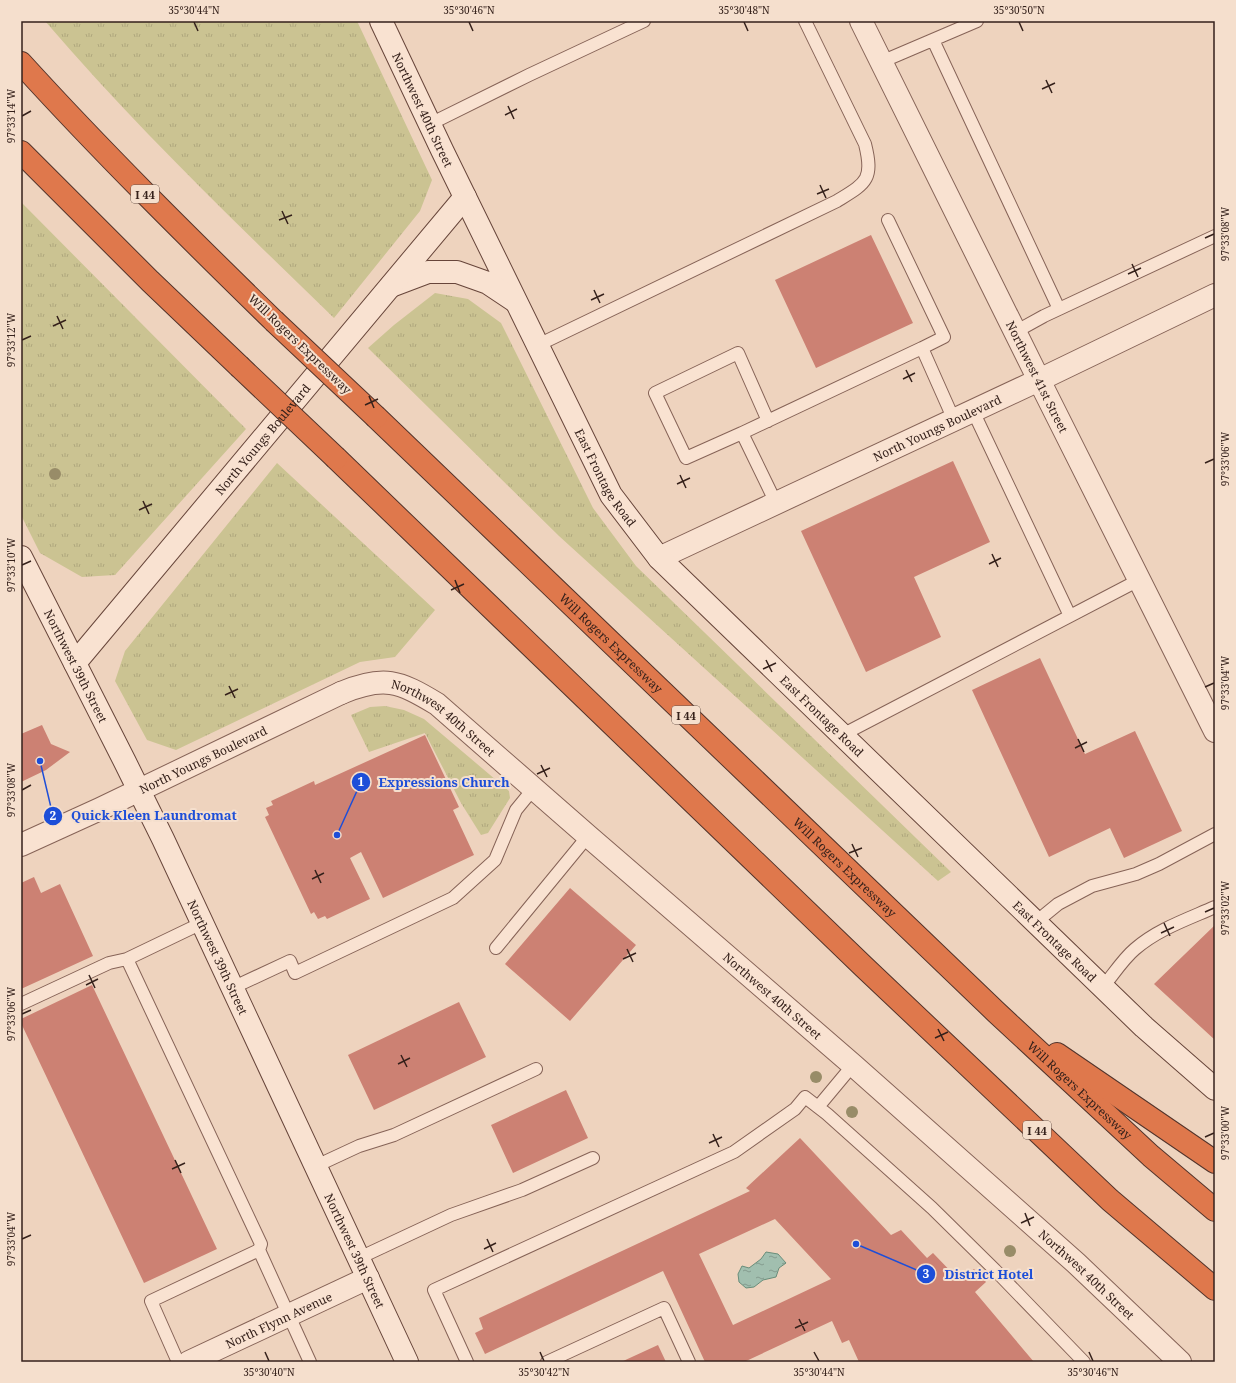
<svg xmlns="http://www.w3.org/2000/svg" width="1236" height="1383" font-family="'Noto Serif',serif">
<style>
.grass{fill:url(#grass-tufts)}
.water{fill:url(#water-ripples);stroke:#698d7a}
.building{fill:#cc8173;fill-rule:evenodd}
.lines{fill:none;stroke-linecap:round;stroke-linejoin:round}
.service-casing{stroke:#866357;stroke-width:14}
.minor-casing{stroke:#866357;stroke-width:24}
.tertiary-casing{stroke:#866357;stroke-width:24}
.secondary-casing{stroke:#67453a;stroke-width:24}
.motorway-casing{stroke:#53342b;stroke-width:24}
.service{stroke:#f9e2d1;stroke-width:12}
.minor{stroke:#f9e2d1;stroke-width:22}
.tertiary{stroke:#f9e2d1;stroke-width:22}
.secondary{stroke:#f9e2d1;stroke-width:22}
.motorway{stroke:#df784c;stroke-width:22}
.motorway-bridge-casing{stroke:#53342b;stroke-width:24;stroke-linecap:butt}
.motorway-bridge{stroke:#df784c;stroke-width:22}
.tree{fill:#988c68}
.ticks{fill:none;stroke:#35211b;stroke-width:1.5}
.labels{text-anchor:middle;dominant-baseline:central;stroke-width:4;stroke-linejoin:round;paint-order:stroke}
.shield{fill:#f5dfcd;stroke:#6f5a50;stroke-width:1}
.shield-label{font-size:11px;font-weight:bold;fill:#35211b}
.street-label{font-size:12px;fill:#35211b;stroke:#f5dfcd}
.leader{fill:none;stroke:#1d4ed8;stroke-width:1.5}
.callout-dot{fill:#1d4ed8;stroke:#f5dfcd;stroke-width:1.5}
.mark-label{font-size:12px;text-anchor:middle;font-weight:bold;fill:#fff}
.callout-label{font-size:13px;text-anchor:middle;font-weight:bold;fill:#1d4ed8;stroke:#f5dfcd;stroke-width:4;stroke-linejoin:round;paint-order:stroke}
.neatline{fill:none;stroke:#35211b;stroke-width:1.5}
.ticks-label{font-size:10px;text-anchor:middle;fill:#35211b}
</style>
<defs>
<pattern id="grass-tufts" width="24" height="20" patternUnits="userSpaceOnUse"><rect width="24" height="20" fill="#cbc392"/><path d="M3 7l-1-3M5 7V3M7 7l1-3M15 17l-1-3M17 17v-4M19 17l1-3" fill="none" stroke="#afa77d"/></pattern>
<pattern id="water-ripples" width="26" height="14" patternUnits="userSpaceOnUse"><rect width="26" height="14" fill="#a1bfaf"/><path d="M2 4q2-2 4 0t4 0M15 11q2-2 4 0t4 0" fill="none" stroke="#849b8e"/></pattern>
</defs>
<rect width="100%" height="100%" fill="#eed3be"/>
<path class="grass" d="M 45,21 L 357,21 L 432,180 L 420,211 L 334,318 C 235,222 135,126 45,21 Z
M 21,202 L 246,429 L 115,575 L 82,577 L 40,553 L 21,515 Z
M 435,293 L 468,299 L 501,323 L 593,508 L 636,566 L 951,872 L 938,881 L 559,536 L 368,348 L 394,325 Z
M 277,463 L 435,610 L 395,657 L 360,662 L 176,750 L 147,740 L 115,681 L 125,651 Z
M 385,706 L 404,710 L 424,719 L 509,791 L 510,798 L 488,833 L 481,835 L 461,803 L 425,733 L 369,752 L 351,715 L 370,707 Z"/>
<path class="water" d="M 766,1252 L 778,1254 L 786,1263 L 779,1268 L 776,1277 L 763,1280 L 754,1287 L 746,1288 L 739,1282 L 738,1274 L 742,1266 L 749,1268 L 761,1259 Z"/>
<path class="building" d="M 871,235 L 913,323 L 816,368 L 775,280 Z
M 953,461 L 990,542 L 914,577 L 941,637 L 866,672 L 801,531 Z
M 1040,658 L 1085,754 L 1135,731 L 1182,831 L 1124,858 L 1110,828 L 1049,857 L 972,690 Z
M 42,725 L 51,744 L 70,752 L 46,770 L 21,782 L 21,734 Z
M 425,735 L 459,807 L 453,810 L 474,855 L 383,898 L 361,852 L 350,858 L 370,899 L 327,919 L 325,916 L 318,919 L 314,912 L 311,914 L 265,817 L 269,815 L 266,808 L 273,805 L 271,801 L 314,781 L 315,785 Z
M 34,877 L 41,893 L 60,884 L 93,956 L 21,989 L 21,883 Z
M 570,888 L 636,945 L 570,1021 L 505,964 Z
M 1215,925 L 1215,1040 L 1154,984 Z
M 92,985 L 217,1249 L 144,1283 L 21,1023 L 21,1019 Z
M 459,1002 L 486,1057 L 374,1110 L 348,1055 Z
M 566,1090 L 588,1138 L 513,1173 L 491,1125 Z
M 800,1138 L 891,1235 L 901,1230 L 927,1258 L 933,1253 L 960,1281 L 974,1269 L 986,1282 L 975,1292 L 1034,1362 L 859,1362 L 849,1340 L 842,1343 L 832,1321 L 744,1362 L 705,1362 L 663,1271 L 485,1354 L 475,1333 L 483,1329 L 479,1318 L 750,1191 L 746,1188 ZM 775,1219 L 831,1279 L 733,1325 L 699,1254 Z
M 658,1345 L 666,1362 L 621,1362 Z"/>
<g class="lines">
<g class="service-casing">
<path id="service" d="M 933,40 L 1059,309
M 881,62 L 977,21
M 430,124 L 529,75 L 644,21
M 888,220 L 944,337 L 922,348
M 1015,332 L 1044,316 L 1215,236
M 538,345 L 837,201 C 866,183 874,180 865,144 L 805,21
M 973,411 L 1070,616
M 742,433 L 686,458 L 655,393 L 738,353 L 768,421
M 776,503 L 742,433 L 922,348 L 954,420
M 842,735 L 1139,580
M 1036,922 L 1058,904 L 1092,886 L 1136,874 L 1159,864 L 1215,834
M 496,948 L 588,836
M 1103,987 C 1113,975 1123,959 1135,949 C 1158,929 1188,919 1215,907
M 232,988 L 290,961 L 295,973 L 453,898 L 495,860 L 516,810 L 534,788
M 21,1004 L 109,963 L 127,959
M 818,1107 L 853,1065
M 316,1166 L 359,1146 L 394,1135 L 536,1069
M 259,1250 L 310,1362
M 359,1258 L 451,1215 L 522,1190 L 593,1158
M 178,1362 L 151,1301 L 259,1250 L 261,1244 L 127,959 L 202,923
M 467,1362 L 434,1290 L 734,1152 L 795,1109 L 805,1097 L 827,1114 L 932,1208 L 995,1270 L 1084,1362
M 547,1362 L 664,1308 L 689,1362"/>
</g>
<g class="minor-casing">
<g id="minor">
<path id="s1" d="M 861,21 L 1039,380 L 1215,731"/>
<path id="s2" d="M 659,558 L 1039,380 L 1215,295"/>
<path id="s3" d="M 341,693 C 384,675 399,681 437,704 L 588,836 L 853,1065 L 1076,1263 L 1180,1362"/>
<path id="s4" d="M 189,1362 L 368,1278"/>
</g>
</g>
<g class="tertiary-casing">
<g id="tertiary">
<path id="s5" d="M 21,845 L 100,809 L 341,693"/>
</g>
</g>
<g class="secondary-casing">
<g id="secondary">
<path id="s6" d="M 381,21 L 442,150 L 611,495 L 659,558 L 1144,1027 L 1215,1089"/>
<path d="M 391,286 L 428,272 L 457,272 L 488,283 L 515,301"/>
<path id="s7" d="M 21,557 L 125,762 L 163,839 L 407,1362"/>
<path id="s8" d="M 75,663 L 465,197"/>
</g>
</g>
<g class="motorway-casing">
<g id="motorway">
<path d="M 21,63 C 102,152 188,237 274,321"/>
<path d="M 21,152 L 150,281 L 239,366"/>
<path id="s9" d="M 376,417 L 996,1012 L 1151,1156 L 1215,1210"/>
<path d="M 336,458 L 863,966 L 1110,1200 L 1215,1289"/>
<path d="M 1057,1054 L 1215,1162"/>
</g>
</g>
<use href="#service" class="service"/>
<use href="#minor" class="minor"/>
<use href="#tertiary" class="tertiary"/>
<use href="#secondary" class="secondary"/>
<use href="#motorway" class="motorway"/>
<g class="motorway-bridge-casing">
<path id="motorway-bridge" d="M 274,321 L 376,417
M 239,366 L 336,458"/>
</g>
<use href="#motorway-bridge" class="motorway-bridge"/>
</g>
<g class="tree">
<circle cx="55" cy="474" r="6"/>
<circle cx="816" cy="1077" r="6"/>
<circle cx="852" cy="1112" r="6"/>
<circle cx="1010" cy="1251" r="6"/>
</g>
<path class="ticks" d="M 194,22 L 198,31M 469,22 L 473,31M 744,22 L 748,31M 1019,22 L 1023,31M 1046,80 L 1052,93M 1042,89 L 1055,83M 508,106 L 514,119M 505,115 L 517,109M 22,116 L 31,111M 820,185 L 826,198M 817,194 L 829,189M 282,211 L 288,224M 279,220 L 292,215M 1205,238 L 1214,234M 1132,264 L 1138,277M 1128,274 L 1141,268M 594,290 L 600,303M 591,300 L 604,294M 57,316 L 63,329M 53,326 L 66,320M 22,340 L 31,336M 906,370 L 912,382M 903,379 L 915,373M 369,396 L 374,408M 365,405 L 378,399M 1205,463 L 1214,459M 680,475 L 686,488M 677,484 L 690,478M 143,501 L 149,514M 139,510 L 152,504M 992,554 L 998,567M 989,564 L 1001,558M 22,565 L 31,561M 455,580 L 460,593M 451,590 L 464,584M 766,660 L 772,672M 763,669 L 776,663M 229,686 L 235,698M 1205,687 L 1214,683M 225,695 L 238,689M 1078,739 L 1084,752M 1075,748 L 1087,742M 541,765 L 547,777M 537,774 L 550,768M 22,790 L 31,785M 852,844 L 858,857M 849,853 L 862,848M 315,870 L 321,883M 312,879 L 324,873M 1205,912 L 1214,908M 1164,923 L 1170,936M 1161,933 L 1174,927M 627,949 L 633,962M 623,959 L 636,953M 89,975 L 95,988M 86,985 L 98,979M 22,1014 L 31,1010M 938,1029 L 944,1041M 935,1038 L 948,1032M 401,1055 L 407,1067M 398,1064 L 410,1058M 713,1134 L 719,1147M 1205,1137 L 1214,1133M 709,1143 L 722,1137M 175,1160 L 181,1173M 172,1169 L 185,1163M 1025,1213 L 1030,1226M 1021,1223 L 1034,1217M 22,1239 L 31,1235M 487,1239 L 493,1252M 484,1249 L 496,1243M 799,1319 L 805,1331M 795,1328 L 808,1322M 265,1352 L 269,1361M 540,1352 L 544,1361M 814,1352 L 819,1361M 1089,1352 L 1093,1361"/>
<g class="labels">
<g class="shield">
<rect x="131" y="185" width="28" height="18" rx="3"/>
<rect x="672" y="706" width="28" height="18" rx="3"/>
<rect x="1023" y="1121" width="28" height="18" rx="3"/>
</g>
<g class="shield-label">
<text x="145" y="194">I 44</text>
<text x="686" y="715">I 44</text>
<text x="1037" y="1130">I 44</text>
</g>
<g class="street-label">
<text stroke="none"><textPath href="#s6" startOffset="98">Northwest 40th Street</textPath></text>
<text transform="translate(300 344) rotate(44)">Will Rogers Expressway</text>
<text stroke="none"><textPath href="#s1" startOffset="397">Northwest 41st Street</textPath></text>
<text stroke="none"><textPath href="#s2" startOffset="307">North Youngs Boulevard</textPath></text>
<text stroke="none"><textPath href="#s8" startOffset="292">North Youngs Boulevard</textPath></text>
<text stroke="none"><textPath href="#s6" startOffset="509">East Frontage Road</textPath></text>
<text stroke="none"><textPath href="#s9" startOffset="326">Will Rogers Expressway</textPath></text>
<text stroke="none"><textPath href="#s7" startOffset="122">Northwest 39th Street</textPath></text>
<text stroke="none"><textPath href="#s6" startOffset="833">East Frontage Road</textPath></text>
<text stroke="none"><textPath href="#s3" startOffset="115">Northwest 40th Street</textPath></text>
<text stroke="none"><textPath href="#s5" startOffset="201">North Youngs Boulevard</textPath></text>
<text stroke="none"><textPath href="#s9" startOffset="650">Will Rogers Expressway</textPath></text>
<text stroke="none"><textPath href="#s6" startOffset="1157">East Frontage Road</textPath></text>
<text stroke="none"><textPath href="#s7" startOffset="446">Northwest 39th Street</textPath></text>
<text stroke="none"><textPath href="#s3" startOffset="547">Northwest 40th Street</textPath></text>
<text stroke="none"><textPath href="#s9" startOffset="974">Will Rogers Expressway</textPath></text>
<text stroke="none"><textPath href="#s7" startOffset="770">Northwest 39th Street</textPath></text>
<text stroke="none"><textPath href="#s3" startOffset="967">Northwest 40th Street</textPath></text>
<text stroke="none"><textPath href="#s4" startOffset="99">North Flynn Avenue</textPath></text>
</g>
</g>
<path class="leader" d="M337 835L361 782M40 761L53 816M856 1244L926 1274"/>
<g class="callout-dot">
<circle cx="337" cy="835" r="4"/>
<circle cx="40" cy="761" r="4"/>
<circle cx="856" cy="1244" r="4"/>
<circle cx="361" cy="782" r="10"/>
<circle cx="53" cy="816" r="10"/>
<circle cx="926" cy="1274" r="10"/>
</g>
<g class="mark-label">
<text x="361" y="786">1</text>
<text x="53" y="820">2</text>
<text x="926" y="1278">3</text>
</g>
<g class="callout-label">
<text x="444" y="787">Expressions Church</text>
<text x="154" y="820">Quick Kleen Laundromat</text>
<text x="989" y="1279">District Hotel</text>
</g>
<rect width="1236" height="1383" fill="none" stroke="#f5dfcd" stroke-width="44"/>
<rect x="22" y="22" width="1192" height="1339" class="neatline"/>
<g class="ticks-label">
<text x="194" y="14">35°30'44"N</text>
<text x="469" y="14">35°30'46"N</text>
<text x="744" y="14">35°30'48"N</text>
<text x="1019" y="14">35°30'50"N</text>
<text transform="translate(11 116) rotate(-90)" y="4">97°33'14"W</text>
<text transform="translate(1225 234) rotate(-90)" y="4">97°33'08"W</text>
<text transform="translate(11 340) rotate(-90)" y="4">97°33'12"W</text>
<text transform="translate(1225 459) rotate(-90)" y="4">97°33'06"W</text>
<text transform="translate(11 565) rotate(-90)" y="4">97°33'10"W</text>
<text transform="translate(1225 683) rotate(-90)" y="4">97°33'04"W</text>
<text transform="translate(11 790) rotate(-90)" y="4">97°33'08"W</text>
<text transform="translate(1225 908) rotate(-90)" y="4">97°33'02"W</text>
<text transform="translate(11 1014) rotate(-90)" y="4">97°33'06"W</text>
<text transform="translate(1225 1133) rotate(-90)" y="4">97°33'00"W</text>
<text transform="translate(11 1239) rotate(-90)" y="4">97°33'04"W</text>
<text x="269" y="1376">35°30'40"N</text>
<text x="544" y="1376">35°30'42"N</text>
<text x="819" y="1376">35°30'44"N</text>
<text x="1093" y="1376">35°30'46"N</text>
</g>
</svg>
